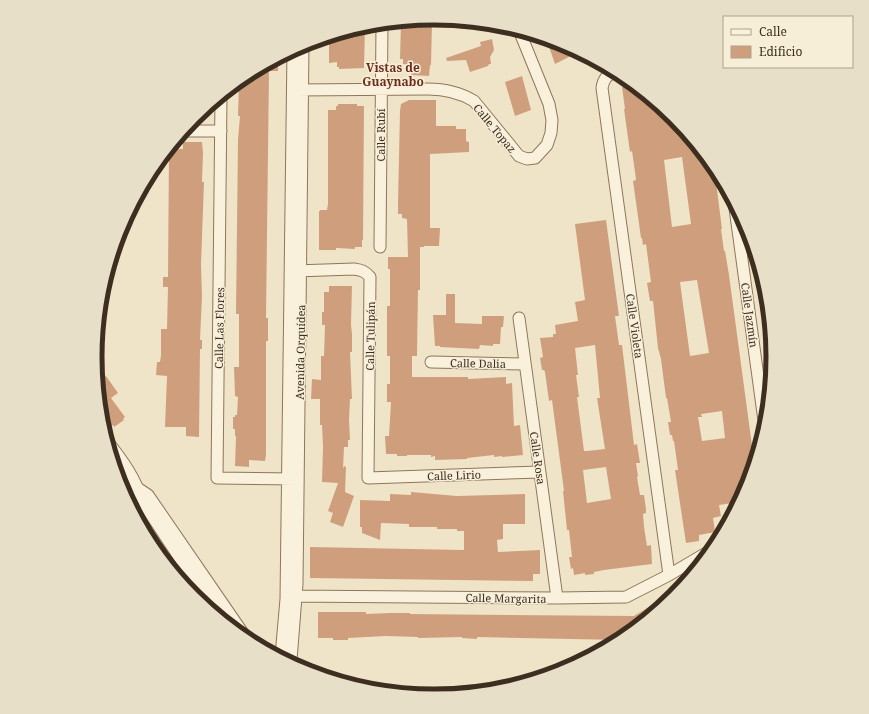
<svg xmlns="http://www.w3.org/2000/svg" width="869" height="714" font-family="'Noto Serif',serif">
<style>
.building{fill:#cf9f7d;fill-rule:evenodd}
.lines{fill:none;stroke-linecap:round;stroke-linejoin:round}
.street-casing{stroke:#8d765c;stroke-width:13}
.street{stroke:#faf1dc;stroke-width:11}
.labels{text-anchor:middle;dominant-baseline:central;stroke-width:3;stroke-linejoin:round;paint-order:stroke}
.street-label{font-size:11px;fill:#3d2e20;stroke:#f7eed8}
.neighbourhood-label{font-size:12px;font-weight:bold;fill:#6b2e1e;stroke:#f7eed8}
.rim{fill:none;stroke:#3d2e20;stroke-width:5}
</style>
<rect width="100%" height="100%" fill="#f0e4c8"/>
<path class="building" d="M 401,23 L 432,23 L 431,65 L 430,65 L 429,76 L 411,75 L 411,65 L 403,64 L 403,59 L 400,59 Z
M 365,26 L 364,68 L 339,69 L 339,67 L 337,67 L 337,62 L 329,63 L 329,36 Z
M 546,38 L 564,44 L 579,52 L 555,64 Z
M 492,39 L 494,50 L 490,57 L 491,64 L 489,64 L 488,66 L 470,72 L 466,60 L 447,61 L 446,58 L 481,46 L 480,42 Z
M 278,58 L 278,71 L 269,71 L 266,318 L 268,318 L 268,341 L 266,341 L 266,455 L 265,461 L 249,460 L 249,467 L 235,466 L 236,436 L 235,436 L 235,429 L 233,429 L 233,417 L 235,417 L 235,415 L 237,415 L 238,397 L 235,396 L 234,367 L 239,367 L 239,314 L 236,314 L 238,140 L 240,116 L 238,116 L 239,81 L 246,75 L 253,76 L 253,72 Z
M 522,76 L 531,110 L 515,116 L 505,82 Z
M 635,85 L 674,117 L 712,164 L 716,182 L 722,229 L 721,229 L 724,251 L 725,251 L 729,275 L 753,453 L 754,466 L 748,487 L 739,502 L 719,505 L 721,516 L 713,518 L 715,532 L 699,535 L 699,541 L 686,543 L 675,470 L 678,470 L 674,441 L 673,441 L 672,435 L 670,435 L 668,422 L 671,422 L 667,398 L 666,398 L 661,359 L 658,348 L 653,301 L 650,301 L 647,283 L 651,282 L 646,244 L 643,245 L 642,238 L 641,238 L 633,181 L 636,180 L 636,179 L 632,151 L 630,152 L 629,145 L 624,109 L 625,109 L 622,87 ZM 682,157 L 691,224 L 672,227 L 664,160 ZM 697,280 L 709,353 L 690,356 L 680,282 ZM 722,411 L 725,438 L 702,441 L 698,417 L 702,417 L 701,414 Z
M 409,100 L 436,100 L 436,126 L 456,126 L 456,129 L 466,129 L 466,141 L 469,142 L 469,152 L 430,154 L 430,228 L 440,228 L 439,246 L 424,246 L 424,247 L 420,247 L 420,290 L 418,290 L 417,356 L 412,356 L 412,377 L 468,377 L 468,379 L 506,377 L 506,384 L 512,383 L 514,426 L 520,425 L 523,455 L 502,457 L 502,456 L 494,457 L 494,455 L 467,458 L 467,459 L 435,460 L 435,456 L 431,457 L 431,455 L 407,455 L 407,456 L 397,456 L 397,454 L 386,454 L 385,436 L 389,436 L 391,402 L 387,402 L 387,384 L 390,384 L 390,356 L 387,356 L 387,306 L 390,306 L 390,269 L 388,269 L 388,257 L 408,257 L 407,219 L 402,218 L 402,214 L 398,214 L 398,202 L 400,111 L 401,104 Z
M 338,104 L 357,104 L 357,106 L 364,106 L 363,240 L 362,240 L 362,247 L 355,247 L 355,249 L 336,248 L 336,250 L 319,250 L 319,211 L 320,211 L 320,210 L 327,210 L 328,204 L 328,110 L 336,110 L 336,106 L 338,106 Z
M 183,142 L 202,142 L 203,153 L 202,182 L 204,182 L 201,265 L 202,296 L 200,340 L 202,340 L 202,349 L 200,349 L 199,437 L 186,436 L 186,427 L 165,427 L 167,376 L 156,375 L 157,362 L 160,362 L 161,355 L 161,329 L 167,329 L 168,287 L 163,287 L 163,277 L 168,277 L 169,149 L 183,149 Z
M 606,220 L 619,316 L 615,316 L 619,345 L 622,345 L 634,445 L 637,444 L 640,463 L 636,463 L 638,476 L 637,477 L 640,495 L 644,495 L 646,509 L 646,513 L 643,514 L 644,527 L 647,546 L 651,545 L 652,564 L 604,570 L 594,572 L 594,574 L 585,575 L 585,573 L 574,575 L 573,568 L 571,569 L 569,557 L 572,557 L 569,530 L 567,530 L 563,491 L 564,491 L 552,400 L 549,401 L 545,372 L 544,370 L 542,370 L 540,358 L 543,357 L 540,338 L 553,337 L 553,334 L 556,334 L 555,325 L 578,321 L 575,302 L 585,300 L 575,224 ZM 595,345 L 600,398 L 597,398 L 605,449 L 587,451 L 584,451 L 577,397 L 579,397 L 576,375 L 578,375 L 575,348 ZM 606,467 L 611,499 L 587,503 L 583,470 Z
M 329,286 L 352,286 L 351,325 L 352,334 L 352,352 L 350,352 L 352,399 L 350,399 L 349,419 L 350,440 L 348,440 L 348,447 L 344,447 L 343,469 L 344,466 L 346,467 L 345,492 L 354,496 L 343,527 L 330,522 L 333,513 L 328,511 L 338,483 L 322,482 L 323,447 L 322,425 L 320,425 L 320,399 L 311,399 L 312,379 L 321,380 L 321,356 L 324,356 L 325,325 L 322,325 L 322,312 L 324,312 L 324,292 L 329,292 Z
M 446,294 L 455,294 L 455,323 L 482,324 L 482,316 L 504,316 L 503,327 L 501,327 L 500,344 L 493,344 L 493,346 L 480,345 L 479,349 L 440,347 L 440,346 L 435,346 L 433,315 L 446,315 Z
M 106,376 L 118,393 L 111,398 L 125,417 L 123,419 L 124,420 L 114,427 L 113,425 L 109,428 L 101,418 L 98,382 Z
M 411,492 L 457,496 L 525,494 L 525,524 L 503,524 L 503,539 L 497,540 L 498,552 L 540,550 L 540,574 L 533,574 L 533,581 L 310,578 L 310,547 L 464,550 L 464,531 L 457,531 L 457,529 L 437,529 L 437,527 L 409,527 L 409,524 L 381,523 L 380,540 L 362,533 L 362,527 L 360,527 L 360,500 L 390,501 L 390,494 L 411,495 Z
M 662,599 L 665,604 L 621,640 L 477,637 L 477,639 L 462,638 L 462,637 L 418,638 L 418,637 L 386,636 L 348,638 L 348,640 L 333,640 L 333,638 L 318,638 L 318,612 L 366,612 L 366,614 L 390,613 L 410,613 L 410,614 L 634,616 Z"/>
<g class="lines">
<g class="street-casing">
<path id="street" d="M 616,71 C 607,74 603,80 602,88 L 669,575
M 296,90 L 428,89 C 445,89 459,92 474,101 L 519,156 L 527,159 L 535,158 L 547,145 L 551,133 L 552,120 L 549,104 L 519,30
M 221,96 L 217,478 L 294,479
M 184,131 L 221,131
M 734,201 L 765,428
M 380,247 L 382,23
M 295,271 L 354,269 C 361,270 365,271 370,277 L 368,478 L 540,472
M 519,318 L 557,598
M 431,362 L 525,364
M 108,442 C 122,460 136,479 142,501 L 218,616
M 139,489 L 148,495 L 247,639
M 129,502 L 136,485
M 290,596 L 557,598 L 626,597 L 669,575 L 713,549
M 270,652 L 281,656 L 286,599 L 293,50
M 291,660 L 297,584 L 303,45"/>
</g>
<use href="#street" class="street"/>
</g>
<g class="labels">
<g class="street-label">
<text transform="translate(495 128) rotate(50)">Calle Topaz</text>
<text transform="translate(380 135) rotate(-90)">Calle Rubí</text>
<text transform="translate(750 315) rotate(82)">Calle Jazmín</text>
<text transform="translate(635 326) rotate(82)">Calle Violeta</text>
<text transform="translate(219 328) rotate(-89)">Calle Las Flores</text>
<text transform="translate(370 336) rotate(-89)">Calle Tulipán</text>
<text transform="translate(300 352) rotate(-89)">Avenida Orquídea</text>
<text transform="translate(478 363) rotate(1)">Calle Dalia</text>
<text transform="translate(538 458) rotate(82)">Calle Rosa</text>
<text transform="translate(454 475) rotate(-2)">Calle Lirio</text>
<text transform="translate(506 598) rotate(1)">Calle Margarita</text>
</g>
<g class="neighbourhood-label">
<text x="393" y="67">Vistas de<tspan x="393" dy="14">Guaynabo</tspan></text>
</g>
</g>
<path d="M0 0H869V714H0ZM102 357a332 332 0 1 1 664 0a332 332 0 1 1-664 0Z" fill="#e8dfc9" fill-rule="evenodd"/>
<path class="rim" d="M102 357a332 332 0 1 1 664 0a332 332 0 1 1-664 0Z"/>
<rect x="723" y="16" width="130" height="52" fill="#f7eed8" stroke="#ada18e"/>
<rect x="731" y="29" width="20" height="6" fill="#faf1dc" stroke="#ada18e"/>
<text x="759" y="36" font-size="12" fill="#3d2e20">Calle</text>
<rect x="731" y="46" width="20" height="12" fill="#cf9f7d" stroke="#ada18e"/>
<text x="759" y="56" font-size="12" fill="#3d2e20">Edificio</text>
</svg>
